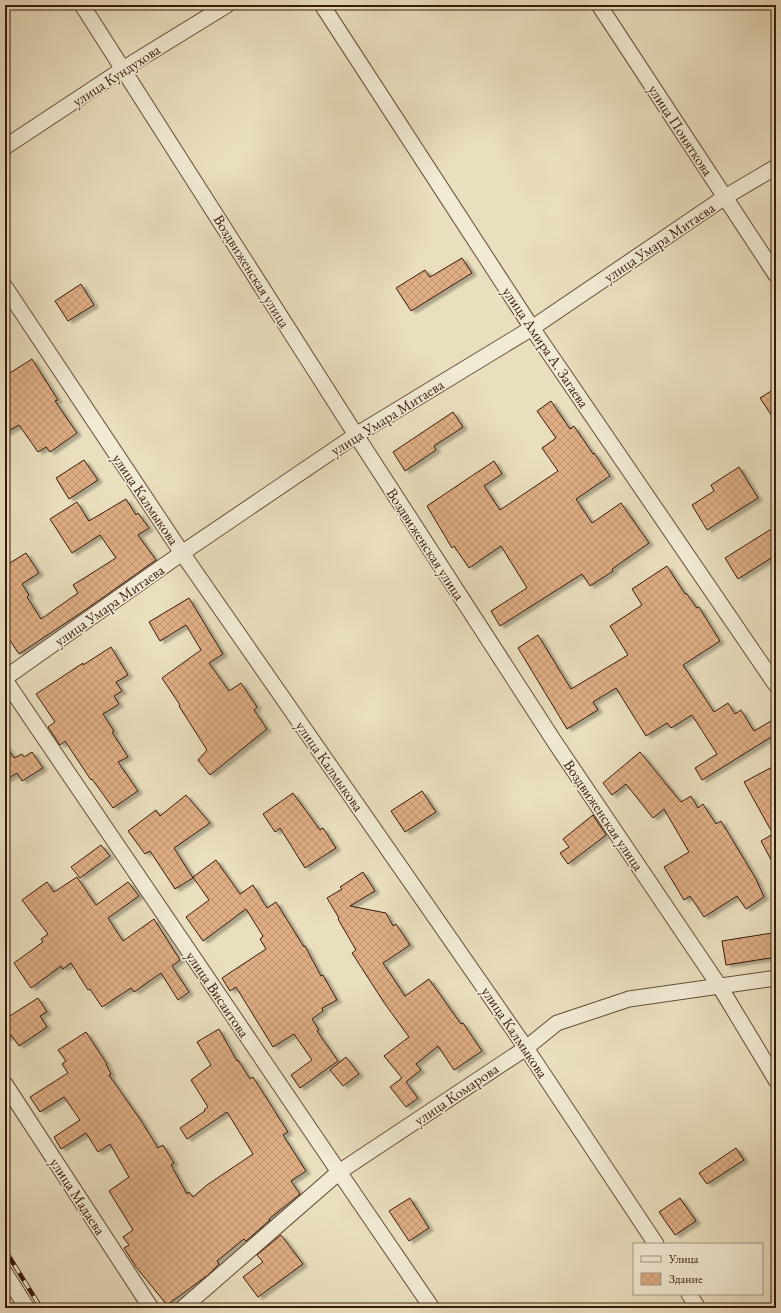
<svg xmlns="http://www.w3.org/2000/svg" width="781" height="1313" font-family="'EB Garamond',serif">
<style>
.building{fill:url(#building-cross-hatch);stroke:#381b0b;filter:url(#shadow)}
.lines{fill:none;stroke-linecap:round;stroke-linejoin:round}
.street-casing{stroke:#644c38;stroke-width:17}
.street{stroke:#f1ead4;stroke-width:15}
.rail-casing{stroke:#381b0b;stroke-width:4.5}
.rail{stroke:#f1ead4;stroke-width:3;stroke-dasharray:9;stroke-linecap:butt}
.labels{text-anchor:middle;dominant-baseline:central;stroke-width:3.5;stroke-linejoin:round;paint-order:stroke}
.street-label{font-size:15px;fill:#381b0b;stroke:#f1ead4}
</style>
<defs>
<pattern id="building-cross-hatch" width="8" height="8" patternUnits="userSpaceOnUse"><rect width="8" height="8" fill="#dead84"/><path d="M0 0l8 8M0 8l8-8" fill="none" stroke="#bf9471"/></pattern>
<filter id="shadow"><feDropShadow dx="4.5" dy="2.5" stdDeviation="1" flood-color="#0004"/></filter>
</defs>
<rect width="100%" height="100%" fill="#e9debd"/>
<filter id="stains"><feTurbulence type="fractalNoise" baseFrequency=".005" numOctaves="4"/><feColorMatrix values="0 0 0 0 .2 0 0 0 0 .09 0 0 0 0 .02 0 0 0 .5 -.17"/></filter>
<radialGradient id="worn" r=".72"><stop offset=".6" stop-color="#630" stop-opacity="0"/><stop offset="1" stop-color="#630" stop-opacity=".3"/></radialGradient>
<path class="building" d="M 462,258 L 472,273 L 411,311 L 396,288 L 425,270 L 430,277 Z
M 81,284 L 94,305 L 68,321 L 55,301 Z
M 32,359 L 58,400 L 55,401 L 77,433 L 50,452 L 46,447 L 38,452 L 19,425 L 5,433 L 5,376 Z
M 776,388 L 776,422 L 760,398 Z
M 551,401 L 570,429 L 574,426 L 593,454 L 594,453 L 610,476 L 576,499 L 592,523 L 621,503 L 649,543 L 612,569 L 613,571 L 590,586 L 582,574 L 500,626 L 491,611 L 527,588 L 501,546 L 469,568 L 454,546 L 452,548 L 427,506 L 494,461 L 502,474 L 484,486 L 500,510 L 558,471 L 542,448 L 556,438 L 537,411 Z
M 453,412 L 463,427 L 434,446 L 436,450 L 405,471 L 393,452 Z
M 84,460 L 98,480 L 69,499 L 56,478 Z
M 739,467 L 758,498 L 707,530 L 692,505 L 714,491 L 711,485 Z
M 126,499 L 136,515 L 138,513 L 149,528 L 138,535 L 156,560 L 88,608 L 19,654 L 5,633 L 5,566 L 26,553 L 39,573 L 22,584 L 29,595 L 27,597 L 41,619 L 78,593 L 73,585 L 116,558 L 100,535 L 72,553 L 50,519 L 77,502 L 89,521 Z
M 776,526 L 776,555 L 738,579 L 725,558 Z
M 667,566 L 685,594 L 686,593 L 697,608 L 699,607 L 720,641 L 683,665 L 714,712 L 728,703 L 735,714 L 741,710 L 754,731 L 776,718 L 776,734 L 702,780 L 695,768 L 717,754 L 692,715 L 671,728 L 667,723 L 646,736 L 616,688 L 593,702 L 598,710 L 567,729 L 518,648 L 538,635 L 571,689 L 628,655 L 610,626 L 642,605 L 632,589 Z
M 189,598 L 223,654 L 209,663 L 229,691 L 241,683 L 257,707 L 254,710 L 267,729 L 210,775 L 198,760 L 207,750 L 179,706 L 180,705 L 162,678 L 201,650 L 186,625 L 160,641 L 149,622 Z
M 111,647 L 128,675 L 116,682 L 122,691 L 114,696 L 119,704 L 103,714 L 114,731 L 112,732 L 128,757 L 118,762 L 138,791 L 113,808 L 92,779 L 91,780 L 65,741 L 60,745 L 48,727 L 55,722 L 36,694 L 83,663 L 83,665 Z
M 5,745 L 14,758 L 22,754 L 24,757 L 32,752 L 43,768 L 22,781 L 17,773 L 5,780 Z
M 640,752 L 681,802 L 691,796 L 698,808 L 703,804 L 716,824 L 721,821 L 756,879 L 764,897 L 746,909 L 737,896 L 704,917 L 690,896 L 684,900 L 664,867 L 689,852 L 664,809 L 653,818 L 626,784 L 612,795 L 603,783 Z
M 776,765 L 776,869 L 761,841 L 773,834 L 744,782 Z
M 422,791 L 436,812 L 405,832 L 391,811 Z
M 293,793 L 320,830 L 323,828 L 336,848 L 305,868 L 280,828 L 275,832 L 263,814 Z
M 186,795 L 210,823 L 174,848 L 193,878 L 175,889 L 150,851 L 145,854 L 128,831 L 156,810 L 160,816 Z
M 593,815 L 606,835 L 568,864 L 560,853 L 569,847 L 563,839 Z
M 101,845 L 110,856 L 80,878 L 71,867 Z
M 216,860 L 240,894 L 253,885 L 267,908 L 276,902 L 304,947 L 305,946 L 321,976 L 323,975 L 337,1000 L 322,1008 L 323,1011 L 312,1019 L 319,1030 L 317,1031 L 338,1061 L 300,1088 L 291,1075 L 312,1060 L 294,1034 L 273,1047 L 236,987 L 230,991 L 222,978 L 266,949 L 260,939 L 263,936 L 246,909 L 203,941 L 186,917 L 209,900 L 193,877 Z
M 363,872 L 375,891 L 350,906 L 386,913 L 393,926 L 396,924 L 410,945 L 383,963 L 405,996 L 429,979 L 461,1024 L 463,1023 L 482,1051 L 454,1070 L 438,1046 L 416,1064 L 421,1070 L 406,1082 L 418,1098 L 406,1107 L 390,1087 L 402,1078 L 384,1056 L 409,1037 L 385,1004 L 352,953 L 356,950 L 338,919 L 339,918 L 327,898 L 342,889 L 340,887 Z
M 77,877 L 96,905 L 128,882 L 139,896 L 108,918 L 123,941 L 154,919 L 180,960 L 172,966 L 189,992 L 178,1000 L 161,973 L 134,992 L 131,988 L 102,1007 L 90,989 L 88,990 L 71,963 L 63,969 L 61,966 L 31,988 L 14,963 L 43,942 L 41,939 L 48,934 L 22,900 L 47,882 L 54,892 Z
M 772,933 L 776,957 L 726,965 L 722,941 Z
M 38,998 L 47,1012 L 40,1016 L 47,1027 L 19,1046 L 11,1035 L 5,1039 L 5,1019 Z
M 219,1029 L 237,1061 L 238,1060 L 250,1079 L 253,1077 L 288,1132 L 283,1135 L 306,1171 L 291,1181 L 300,1194 L 269,1219 L 270,1220 L 246,1241 L 244,1239 L 217,1261 L 219,1264 L 208,1275 L 167,1305 L 136,1267 L 124,1248 L 129,1245 L 123,1237 L 133,1230 L 109,1191 L 129,1177 L 110,1144 L 98,1152 L 86,1133 L 61,1149 L 54,1137 L 80,1120 L 64,1097 L 40,1112 L 30,1097 L 68,1073 L 62,1064 L 66,1061 L 58,1050 L 86,1032 L 107,1064 L 106,1064 L 111,1074 L 109,1075 L 142,1122 L 158,1148 L 163,1145 L 174,1163 L 171,1165 L 187,1194 L 189,1192 L 193,1197 L 207,1185 L 253,1154 L 227,1112 L 187,1139 L 180,1128 L 205,1111 L 204,1110 L 208,1107 L 191,1080 L 211,1065 L 197,1042 Z
M 346,1057 L 359,1074 L 343,1086 L 330,1070 Z
M 736,1148 L 744,1160 L 707,1184 L 699,1173 Z
M 410,1198 L 429,1228 L 409,1241 L 389,1211 Z
M 680,1198 L 696,1221 L 675,1235 L 659,1212 Z
M 281,1235 L 303,1264 L 258,1297 L 243,1277 L 263,1262 L 257,1255 Z"/>
<g class="lines">
<g class="street-casing">
<path id="street" d="M 82,5 L 356,435 L 556,744 L 720,987 L 776,1080
M 322,5 L 532,328 L 776,685
M 599,5 L 776,275
M 5,147 L 123,69 L 227,5
M 5,287 L 182,553 L 526,1048 L 656,1244
M 5,678 L 182,553 L 356,435 L 532,328 L 725,197 L 776,167
M 5,680 L 339,1172 L 432,1308
M 5,1084 L 151,1308
M 5,1273 L 27,1308
M 689,1294 L 698,1308
M 183,1308 L 339,1172 L 526,1048 L 557,1023 L 629,999 L 776,978"/>
</g>
<use href="#street" class="street"/>
<g class="rail-casing">
<path id="rail" d="M 5,1250 L 41,1308"/>
</g>
<use href="#rail" class="rail"/>
</g>
<g class="labels">
<g class="street-label">
<text transform="translate(116 75) rotate(-33)">улица Кундухова</text>
<text transform="translate(681 130) rotate(57)">улица Поняткова</text>
<text transform="translate(659 242) rotate(-34)">улица Умара Митаева</text>
<text transform="translate(252 271) rotate(58)">Воздвиженская улица</text>
<text transform="translate(546 347) rotate(56)">улица Амира А. Загаева</text>
<text transform="translate(387 417) rotate(-32)">улица Умара Митаева</text>
<text transform="translate(146 499) rotate(56)">улица Калмыкова</text>
<text transform="translate(426 544) rotate(57)">Воздвиженская улица</text>
<text transform="translate(109 605) rotate(-35)">улица Умара Митаева</text>
<text transform="translate(330 766) rotate(55)">улица Калмыкова</text>
<text transform="translate(604 815) rotate(56)">Воздвиженская улица</text>
<text transform="translate(218 994) rotate(56)">улица Висаитова</text>
<text transform="translate(515 1032) rotate(56)">улица Калмыкова</text>
<text transform="translate(456 1094) rotate(-34)">улица Комарова</text>
<text transform="translate(78 1196) rotate(57)">улица Мадаева</text>
</g>
</g>
<rect width="781" height="1313" fill="none" stroke="#e9debd" stroke-width="20"/>
<rect x="6" y="6" width="769" height="1301" fill="none" stroke="#381b0b" stroke-width="2"/>
<rect x="10" y="10" width="761" height="1293" fill="none" stroke="#381b0b"/>
<rect x="633" y="1243" width="130" height="52" fill="#f1ead4" stroke="#a79784"/>
<rect x="641" y="1256" width="20" height="6" fill="#f1ead4" stroke="#a79784"/>
<text x="669" y="1263" font-size="12" fill="#381b0b">Улица</text>
<rect x="641" y="1273" width="20" height="12" fill="url(#building-cross-hatch)" stroke="#a79784"/>
<text x="669" y="1283" font-size="12" fill="#381b0b">Здание</text>
<rect width="100%" height="100%" filter="url(#stains)"/>
<rect width="100%" height="100%" fill="url(#worn)"/>
</svg>
